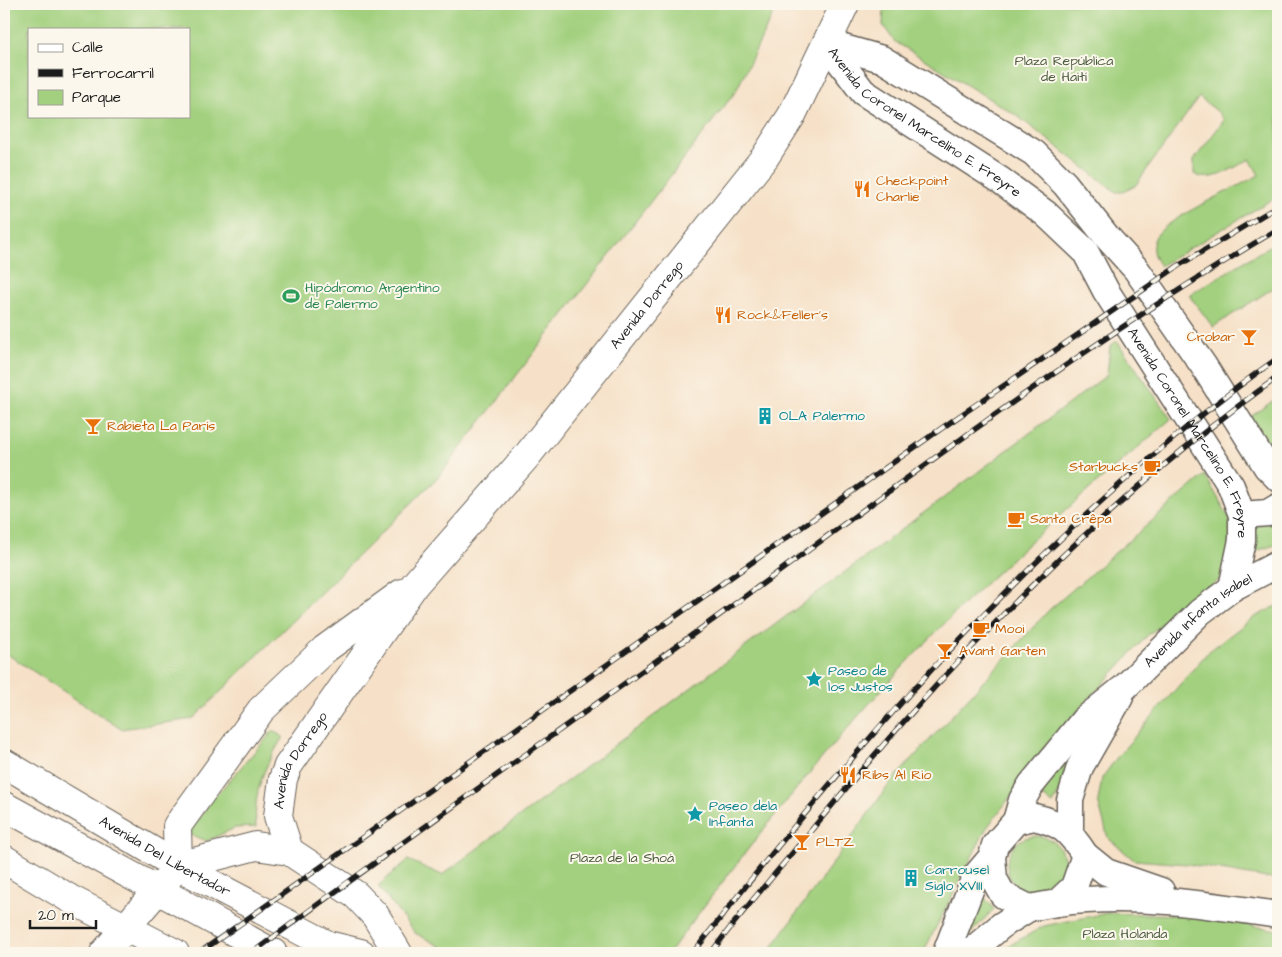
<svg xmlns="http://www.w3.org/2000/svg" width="1282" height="957" font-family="'Architects Daughter',sans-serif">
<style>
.green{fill:#a2d07e;stroke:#5f764d;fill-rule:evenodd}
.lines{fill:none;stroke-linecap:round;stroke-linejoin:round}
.minor-casing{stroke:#686158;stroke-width:29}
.secondary-casing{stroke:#686158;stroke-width:30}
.primary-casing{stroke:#686158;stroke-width:30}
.minor{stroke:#fff;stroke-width:26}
.secondary{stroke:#fff;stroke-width:28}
.primary{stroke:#fff;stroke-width:28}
.rail-casing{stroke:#1c1c1c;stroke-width:5.5}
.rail{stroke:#fbf7ec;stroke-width:4;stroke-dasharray:11;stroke-linecap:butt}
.labels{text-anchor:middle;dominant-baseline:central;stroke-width:4;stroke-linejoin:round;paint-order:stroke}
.park-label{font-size:14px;fill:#4b5b3e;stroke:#fbf7ec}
.street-label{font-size:14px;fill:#1c1c1c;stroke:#fbf7ec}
.food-label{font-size:14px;fill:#c56008;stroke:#fbf7ec;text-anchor:start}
.leisure-label{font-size:14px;fill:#27864d;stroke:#fbf7ec;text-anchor:start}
.culture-label{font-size:14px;fill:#0d838f;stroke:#fbf7ec;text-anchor:start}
</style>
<rect width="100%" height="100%" fill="#fbf7ec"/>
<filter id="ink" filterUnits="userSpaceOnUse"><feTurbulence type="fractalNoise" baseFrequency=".02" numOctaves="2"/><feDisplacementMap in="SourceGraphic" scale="10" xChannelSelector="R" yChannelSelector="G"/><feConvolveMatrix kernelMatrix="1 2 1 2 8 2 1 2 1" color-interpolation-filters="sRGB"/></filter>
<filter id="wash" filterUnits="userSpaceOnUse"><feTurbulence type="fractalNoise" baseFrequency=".0096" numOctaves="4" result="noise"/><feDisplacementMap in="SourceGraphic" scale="20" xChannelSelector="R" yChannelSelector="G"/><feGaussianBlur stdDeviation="1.12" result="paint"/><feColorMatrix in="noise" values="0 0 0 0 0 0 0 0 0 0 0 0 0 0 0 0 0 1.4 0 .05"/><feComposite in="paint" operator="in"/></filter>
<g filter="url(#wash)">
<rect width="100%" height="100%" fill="#f6e1c8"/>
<path class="green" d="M 4,4 L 778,4 L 736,91 L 439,476 L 193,719 L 121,729 L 4,652 ZM 29,29 L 189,29 L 189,116 L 29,116 Z
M 884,4 L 1278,4 L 1278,196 L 1160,266 C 1154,257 1150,250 1155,238 C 1163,220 1238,187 1259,175 L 1250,159 C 1234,167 1211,185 1194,174 L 1194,160 L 1224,120 L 1218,112 L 1199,97 L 1135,186 L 1123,192 L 1116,192 L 1016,115 L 894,41 L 883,25 Z
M 1278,241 L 1278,285 L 1213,327 L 1189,295 Z
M 1117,341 L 1171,419 C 1099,481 1026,543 958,610 C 852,715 758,833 669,953 L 453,953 L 415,933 L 378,886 L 408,860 L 442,875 L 1107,375 L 1110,346 Z
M 1278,397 L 1278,461 L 1246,420 Z
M 1205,475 L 1231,521 L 1235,541 L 1223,577 L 1148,635 L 1064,726 L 986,829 L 923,953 L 768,953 L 891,782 L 1049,610 Z
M 1278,519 L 1278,544 L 1250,553 L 1252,526 Z
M 1278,605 L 1278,880 L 1187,864 L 1134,860 L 1108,838 L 1098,801 L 1102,778 L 1118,756 L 1208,652 L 1253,618 Z
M 1091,729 L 1053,804 L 1039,793 Z
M 273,731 L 283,737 C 264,768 253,790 256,827 L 235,828 L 207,841 L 190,835 L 192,829 L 211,801 Z
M1007 865a29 29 0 1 1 58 0a29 29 0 1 1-58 0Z
M 978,890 L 994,909 L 952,952 Z
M 1107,913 L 1187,915 L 1278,930 L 1278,953 L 996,953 L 1044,926 Z"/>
</g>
<g filter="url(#ink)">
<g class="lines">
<g class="minor-casing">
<g id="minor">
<path id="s1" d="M 826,43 L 863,92 L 1000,180 L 1046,214 L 1085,251 L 1106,291 L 1231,486 L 1242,515 L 1242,540 L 1232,588"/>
<path d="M 826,43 L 882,59 L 1034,153 L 1065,184 L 1107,237 L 1136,269 L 1203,365 L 1267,467 L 1278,478"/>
<path d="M 1242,515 L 1268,513 L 1278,507"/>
<path d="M 1034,817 C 1062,823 1070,832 1085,855 L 1074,887 L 1057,903 L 1029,908 L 1003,895 L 994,879 L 992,857 L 995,845 L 1016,821 Z"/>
<path id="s2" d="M 1016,821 L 1022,800 L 1031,785 L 1084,720 L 1125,687 L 1200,612 L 1232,588 L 1278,564"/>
<path d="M 1070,832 L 1070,800 L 1080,767 L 1120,697"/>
<path d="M 1085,855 L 1106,872 L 1161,891"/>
<path d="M 1057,903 C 1131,893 1205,904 1278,915"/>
<path d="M 946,953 L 975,877 L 992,857"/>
<path d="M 969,953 L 1002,925 L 1029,908"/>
</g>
</g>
<g class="secondary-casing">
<g id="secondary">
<path d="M 178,866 L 177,826 L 261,710 L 325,649 L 402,593"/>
<path id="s3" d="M 104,953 L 178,866 L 256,846 L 289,851 L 278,816 L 283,779 L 288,766 L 415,584 L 526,457 L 765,157 L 792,115 L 845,4"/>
</g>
</g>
<g class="primary-casing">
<g id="primary">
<path id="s4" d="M 4,763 L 178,866 L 328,945 L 361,953"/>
<path d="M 4,806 L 273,953"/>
<path d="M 289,851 L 356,895 L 375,915 L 398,953"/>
<path d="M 4,859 L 72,900 L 175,953"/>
</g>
</g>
<use href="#minor" class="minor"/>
<use href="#secondary" class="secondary"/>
<use href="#primary" class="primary"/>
<g class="rail-casing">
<path id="rail" d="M 199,953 L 942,428 L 1178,266 L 1278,206
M 252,953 C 414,832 580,717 743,598 C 918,470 1092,339 1278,229
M 693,953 C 813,798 942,648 1086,515 C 1147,459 1210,405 1278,358
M 711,953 C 743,909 780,869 814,827 C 951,660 1102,502 1278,377"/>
</g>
<use href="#rail" class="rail"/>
</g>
</g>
<defs>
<g id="restaurant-bare" transform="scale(1.35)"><path d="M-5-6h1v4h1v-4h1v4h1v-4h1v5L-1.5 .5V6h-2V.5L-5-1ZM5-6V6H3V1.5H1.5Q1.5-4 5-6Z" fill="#e8710a" stroke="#fbf7ec" stroke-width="2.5" paint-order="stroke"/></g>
<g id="stadium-bare" transform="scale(1.35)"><path d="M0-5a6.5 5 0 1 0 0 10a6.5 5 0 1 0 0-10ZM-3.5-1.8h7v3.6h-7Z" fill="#2e9e5b" stroke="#fbf7ec" stroke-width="2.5" paint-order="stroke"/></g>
<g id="bar-bare" transform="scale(1.35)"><path d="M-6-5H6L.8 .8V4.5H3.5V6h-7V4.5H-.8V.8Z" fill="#e8710a" stroke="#fbf7ec" stroke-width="2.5" paint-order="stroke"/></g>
<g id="building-bare" transform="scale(1.35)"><path d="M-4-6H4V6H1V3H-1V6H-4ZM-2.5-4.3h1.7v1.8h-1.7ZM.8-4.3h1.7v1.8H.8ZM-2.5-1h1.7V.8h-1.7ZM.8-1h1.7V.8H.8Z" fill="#0f9aa8" stroke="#fbf7ec" stroke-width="2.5" paint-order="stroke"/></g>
<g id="cafe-bare" transform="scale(1.35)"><path d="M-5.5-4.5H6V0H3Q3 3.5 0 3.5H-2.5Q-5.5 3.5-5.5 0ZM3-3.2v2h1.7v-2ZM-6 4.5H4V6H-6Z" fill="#e8710a" stroke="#fbf7ec" stroke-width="2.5" paint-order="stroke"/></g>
<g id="sight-bare" transform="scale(1.35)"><path d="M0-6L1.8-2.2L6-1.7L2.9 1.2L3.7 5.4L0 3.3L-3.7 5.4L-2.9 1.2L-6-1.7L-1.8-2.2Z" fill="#0f9aa8" stroke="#fbf7ec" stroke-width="2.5" paint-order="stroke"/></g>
</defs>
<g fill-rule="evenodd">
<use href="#restaurant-bare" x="862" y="189"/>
<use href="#stadium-bare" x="291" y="296"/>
<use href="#restaurant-bare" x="723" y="315"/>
<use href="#bar-bare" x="1249" y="337"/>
<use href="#building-bare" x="765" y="416"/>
<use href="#bar-bare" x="93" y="426"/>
<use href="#cafe-bare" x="1152" y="467"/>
<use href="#cafe-bare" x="1016" y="519"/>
<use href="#cafe-bare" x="981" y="629"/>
<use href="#bar-bare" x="945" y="651"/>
<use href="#sight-bare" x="814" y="679"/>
<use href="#restaurant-bare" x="848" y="775"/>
<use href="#sight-bare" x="695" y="814"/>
<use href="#bar-bare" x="802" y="842"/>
<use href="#building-bare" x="911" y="878"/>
</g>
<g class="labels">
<g class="park-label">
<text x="1064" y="61">Plaza República<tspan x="1064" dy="16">de Haití</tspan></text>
<text x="622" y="858">Plaza de la Shoá</text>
<text x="1125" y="934">Plaza Holanda</text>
</g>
<g class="street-label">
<text stroke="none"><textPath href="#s1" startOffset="128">Avenida Coronel Marcelino E. Freyre</textPath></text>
<text stroke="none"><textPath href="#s3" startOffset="901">Avenida Dorrego</textPath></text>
<text stroke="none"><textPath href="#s1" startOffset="546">Avenida Coronel Marcelino E. Freyre</textPath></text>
<text stroke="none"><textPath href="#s2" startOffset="275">Avenida Infanta Isabel</textPath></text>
<text stroke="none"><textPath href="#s3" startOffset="326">Avenida Dorrego</textPath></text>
<text stroke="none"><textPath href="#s4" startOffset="186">Avenida Del Libertador</textPath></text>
</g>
<g class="food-label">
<text x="876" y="181">Checkpoint<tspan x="876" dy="16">Charlie</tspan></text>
<text x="737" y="315">Rock&amp;Feller's</text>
<text x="1235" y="337" text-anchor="end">Crobar</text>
<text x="107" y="426">Rabieta La París</text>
<text x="1138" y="467" text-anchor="end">Starbucks</text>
<text x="1030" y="519">Santa Crêpa</text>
<text x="995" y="629">Mooi</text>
<text x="959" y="651">Avant Garten</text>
<text x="862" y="775">Ribs Al Rio</text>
<text x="816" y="842">PLTZ</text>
</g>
<g class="leisure-label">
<text x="305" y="288">Hipódromo Argentino<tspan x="305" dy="16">de Palermo</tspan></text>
</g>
<g class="culture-label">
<text x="779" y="416">OLA Palermo</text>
<text x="828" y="671">Paseo de<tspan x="828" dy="16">los Justos</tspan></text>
<text x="709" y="806">Paseo dela<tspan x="709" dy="16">Infanta</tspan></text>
<text x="925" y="870">Carrousel<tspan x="925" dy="16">Siglo XVIII</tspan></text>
</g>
</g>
<rect width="1282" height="957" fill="none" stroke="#fbf7ec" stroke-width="20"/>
<rect x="28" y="28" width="162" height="90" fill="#fbf7ec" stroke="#a29f99"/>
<rect x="38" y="44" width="25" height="8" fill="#ffffff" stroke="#a29f99"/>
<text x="72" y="52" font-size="15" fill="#1c1c1c">Calle</text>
<rect x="38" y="69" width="25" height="8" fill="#1c1c1c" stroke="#a29f99"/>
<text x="72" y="78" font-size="15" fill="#1c1c1c">Ferrocarril</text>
<rect x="38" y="90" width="25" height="15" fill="#a2d07e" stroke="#a29f99"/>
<text x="72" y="102" font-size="15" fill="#1c1c1c">Parque</text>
<path d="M30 920v8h66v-8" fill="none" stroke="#1c1c1c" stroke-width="2.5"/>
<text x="38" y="920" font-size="15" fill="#1c1c1c" stroke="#fbf7ec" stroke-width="4" paint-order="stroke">20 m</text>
</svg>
